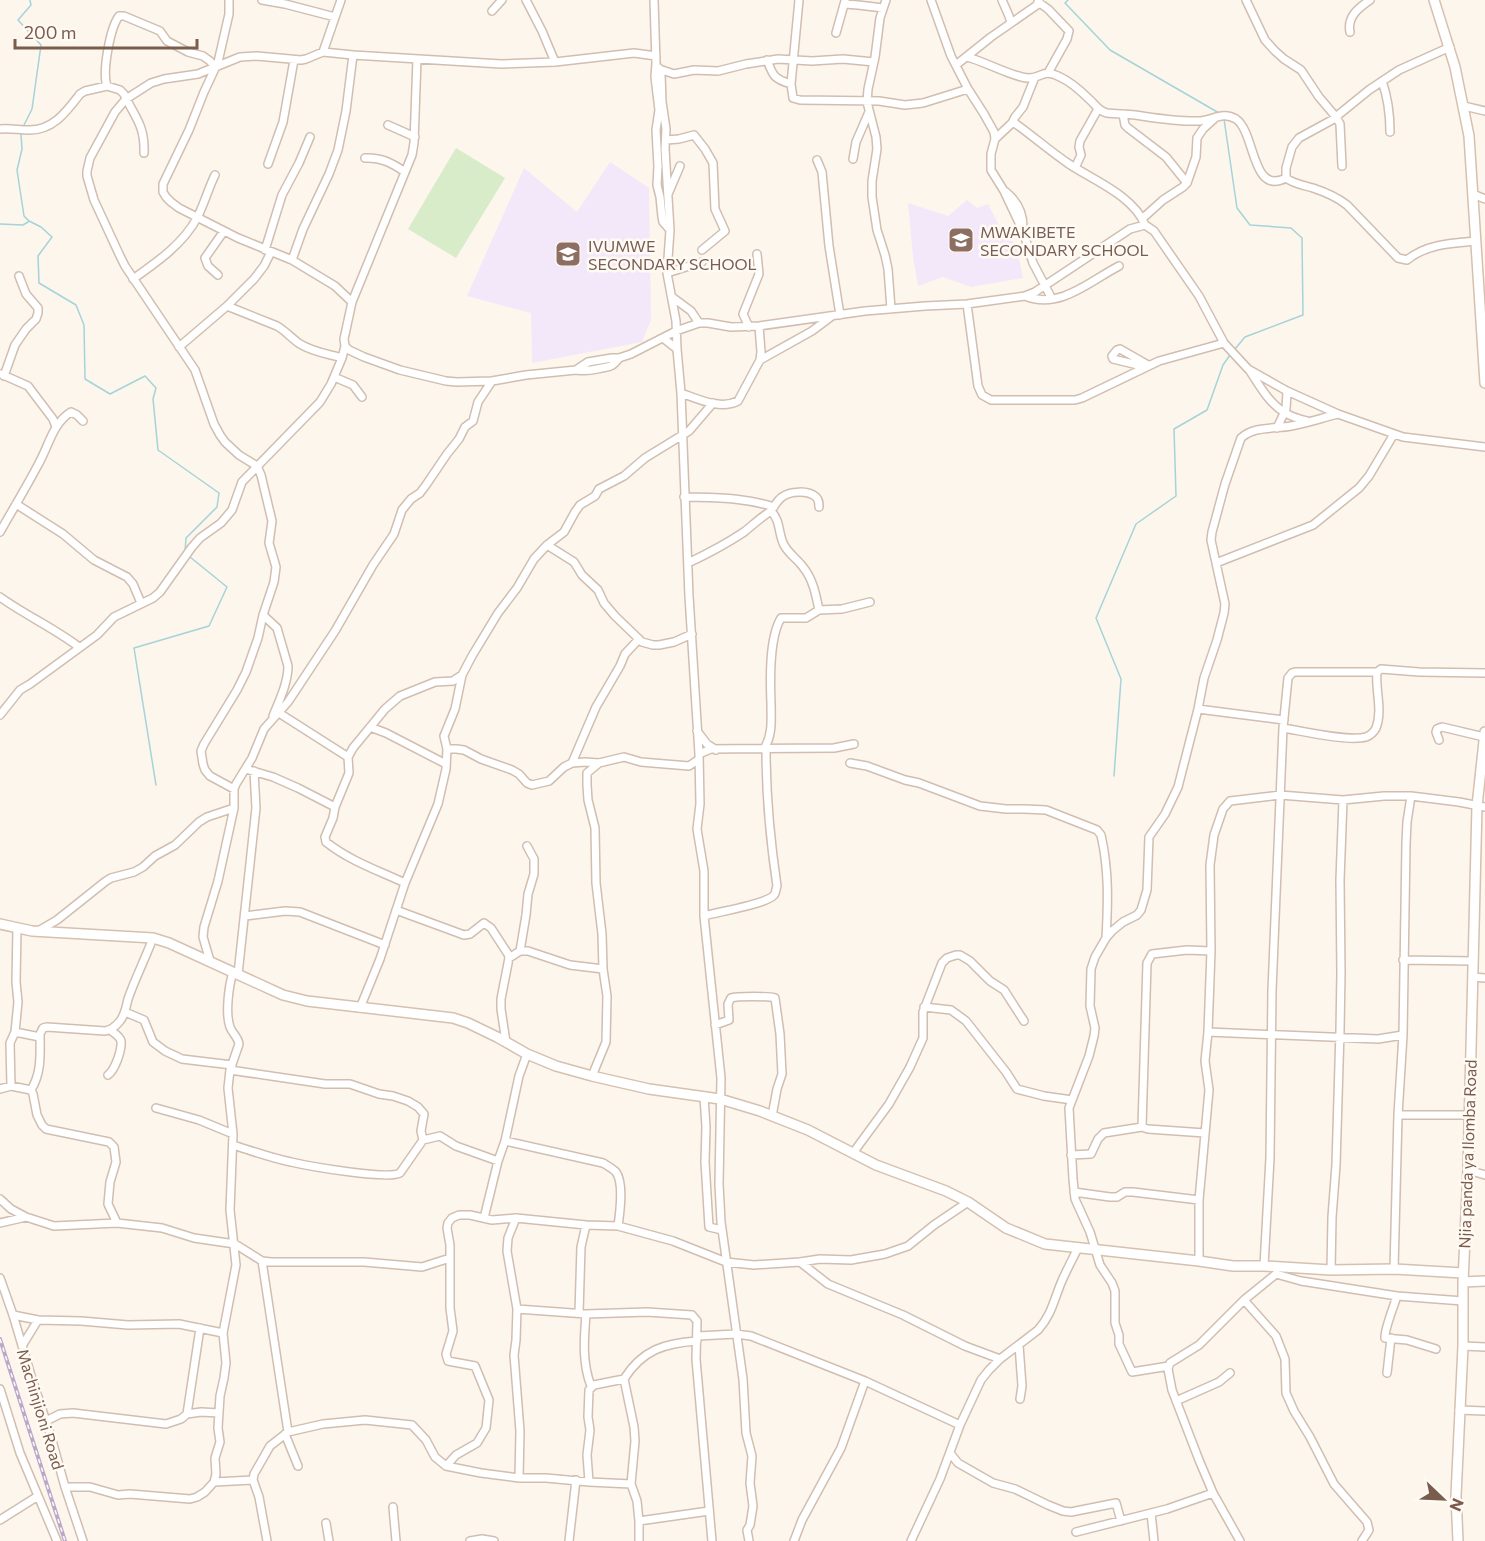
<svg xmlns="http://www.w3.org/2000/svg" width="1485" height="1541" font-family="Commissioner,sans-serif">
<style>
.education{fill:#f3e8fa}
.pitch{fill:#d8ecc9}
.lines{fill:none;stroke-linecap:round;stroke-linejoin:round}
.stream{stroke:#a5d3da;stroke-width:1.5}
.street-casing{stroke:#d1beb0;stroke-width:10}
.secondary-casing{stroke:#d6c0b0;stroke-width:12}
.street{stroke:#fff;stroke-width:7}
.secondary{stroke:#fff;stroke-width:9}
.rail-casing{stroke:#b9a8c9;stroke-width:4}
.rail{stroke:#fffaf3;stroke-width:1.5;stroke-dasharray:4.5;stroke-linecap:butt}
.labels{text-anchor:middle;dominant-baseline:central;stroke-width:5;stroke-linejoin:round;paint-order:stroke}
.education-label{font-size:16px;fill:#785e54;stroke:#fffaf3;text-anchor:start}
.street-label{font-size:16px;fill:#7a5c4d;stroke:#fffaf3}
</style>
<rect width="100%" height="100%" fill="#fdf6ec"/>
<path class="education" d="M 610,162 L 649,188 L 651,320 L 642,342 L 532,363 L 531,313 L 467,296 L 524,168 L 577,212 Z
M 967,200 L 977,208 L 988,204 L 1004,235 L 1016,244 L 1023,278 L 971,287 L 943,277 L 918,286 L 913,257 L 908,203 L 948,216 Z"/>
<path class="pitch" d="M 456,148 L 505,178 L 456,258 L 408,229 Z"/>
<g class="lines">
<path class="stream" d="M 1068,0 L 1065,3 L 1110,50 L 1219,113
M 1224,119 L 1237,208 L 1250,225 L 1291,228 L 1302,238 L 1303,315 L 1245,337 L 1235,349
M 23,127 L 32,109 L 41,45 L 18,20 L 31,5 L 30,0
M 21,134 L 22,149 L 17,170 L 24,216 L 29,221 L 41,227 L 52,237 L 38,256 L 39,283 L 76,305 L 84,325 L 85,379 L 110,394 L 145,376 L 156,388 L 153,399 L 158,450 L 219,493 L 217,507 L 186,538 L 185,552
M 0,224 L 23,225 L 28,222
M 1114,776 L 1121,679 L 1096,618 L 1136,524 L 1176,496 L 1174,429 L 1207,410 L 1223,365 L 1230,355
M 156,785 L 134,648 L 209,626 L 227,587 L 190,557"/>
<g class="street-casing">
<path id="street" d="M 229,0 L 229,14 L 218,62 L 204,92 L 189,130 L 163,184 L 163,192 L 166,197 L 171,202 L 179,208 L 238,238 L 292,260 L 335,286 L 352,302
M 262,0 L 285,4 L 335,17
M 526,0 L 542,31 L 555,62
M 654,0 L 656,63 L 655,77 L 659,110 L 656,130 L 658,166 L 657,185 L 660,197 L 662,217 L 663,222 L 670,230 L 667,273 L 676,321 L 677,349 L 681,393 L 689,596 L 699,754 L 700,804 L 697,829 L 704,871 L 704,916 L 721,1078 L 719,1184 L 721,1222 L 743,1379 L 746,1433 L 752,1456 L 750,1483 L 753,1506 L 750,1525 L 747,1530 L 749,1541
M 799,0 L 791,84 L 793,98 L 800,100 L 879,101 L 905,105 L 923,103 L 968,89
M 886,0 L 880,18 L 875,57 L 868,89 L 867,102 L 876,137 L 877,149 L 872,181 L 872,197 L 877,230 L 885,255 L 888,269 L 891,309
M 931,0 L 951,56 L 968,89 L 984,114 L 994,132 L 995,139 L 991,154 L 991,170 L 1004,191 L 1023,231 L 1033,263 L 1052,299
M 1002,0 L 1009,16 L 1011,23
M 1246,0 L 1265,40 L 1275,51 L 1284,59 L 1301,70 L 1319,97 L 1336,117 L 1340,124 L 1342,166
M 1038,2 L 1048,9 L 1069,31 L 1067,39 L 1048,73
M 845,4 L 858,5 L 883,8
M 492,11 L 502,0
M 1350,32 C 1347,17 1358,8 1370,0
M 836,33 L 845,1
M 323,52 L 341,0
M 967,57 C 984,61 1014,78 1029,78 C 1043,78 1042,68 1060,77 C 1071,82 1081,91 1089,99 C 1096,105 1098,111 1107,113 C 1116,114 1126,114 1135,115 C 1156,118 1179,122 1200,121 C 1213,120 1223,111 1236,119 C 1256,133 1251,196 1286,178 L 1286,168 L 1292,147 L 1299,138 L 1332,120 L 1369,90 L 1399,70 L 1450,47
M 417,59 L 414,143 L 412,155 L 352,302 L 344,339 L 345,346 L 349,350 L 364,357 L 400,370 L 446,381 L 457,382 L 492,381 L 526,375 L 576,370 L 588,362 L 612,358 L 619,358 L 631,354 L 676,331 L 699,323 L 708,323 L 731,327 L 759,326 L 865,311 L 925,306 L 967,304 L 1025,296 L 1035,292 L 1130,229 L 1145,225 L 1154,231 L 1199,296 L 1224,343 L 1248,369 L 1287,391 L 1338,414 L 1403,437 L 1485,447
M 767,60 C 773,76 774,79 791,84
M 956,65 L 991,37 L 1037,5 L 1039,0
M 659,68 L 661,74 L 662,102 L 666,129 L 665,149 L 670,230
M 659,69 L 674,74 L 694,70 L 718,71 L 746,64 L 778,59 L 812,61 L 843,59 L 874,62
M 1382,81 C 1388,98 1390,114 1390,132
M 1464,106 L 1485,111
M 1123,114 L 1125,125 L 1128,128 L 1166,157 L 1187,183
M 1012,123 L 1015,117 L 1023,107 L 1035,77
M 388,125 L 415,137
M 0,129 C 10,128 19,130 28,130 C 53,131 67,111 80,94 L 85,91 L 107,86
M 995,139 L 1012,123 L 1016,124 C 1034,137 1050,151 1069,164 C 1093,180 1134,196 1145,225
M 666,140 L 679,139 L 694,135 L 705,149 L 713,163 L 715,209 L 725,231 L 702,250
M 144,153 C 145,125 135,118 124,94 L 120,90 L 107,86 C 102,72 110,28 119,16 L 124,16 L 160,31 L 167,41 L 188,52 L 203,56 L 210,61 L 215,67
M 365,158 C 381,157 392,163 405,172
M 853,159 L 856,142 L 869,112
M 817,160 L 822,172 L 829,246 L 840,315
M 268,164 L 283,122 L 294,60
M 1075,168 L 1081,155 L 1079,147 L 1080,141 L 1098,109
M 1286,178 C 1294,184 1303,185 1313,188 C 1325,192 1337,197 1347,205 L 1398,258 L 1407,260 C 1426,244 1452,243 1476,241
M 1006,192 C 1017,201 1023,213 1023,227
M 668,194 L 680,166
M 1473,194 L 1485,199
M 1143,218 L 1163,200 L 1183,187 L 1187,183 L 1196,157 L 1197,138 L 1203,129 L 1214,119
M 265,250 L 282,195 L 299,163 L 310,137
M 292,260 L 303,229 L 329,174 L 338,150 L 346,111 L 353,55
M 667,273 L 702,262
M 218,275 L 208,266 L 205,258 L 224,231
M 133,279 C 157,262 183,244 197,218 C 204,205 208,189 215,175
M 1025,296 C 1060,310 1090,281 1119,266
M 672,297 L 691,311 L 699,323
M 967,304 L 978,386 L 982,395 L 991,400 L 1075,400 L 1082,398 L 1159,361 L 1224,343
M 227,306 L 277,326 C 286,331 292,339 300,344 C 313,352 328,354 342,358
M 749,327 L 743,314 L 759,274 L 757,254
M 663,338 L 677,349
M 179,347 L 227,306 L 254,279 L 264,266 L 271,252
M 760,360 L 812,331 L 832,316
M 1146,367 L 1117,360 L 1113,359 L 1112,356 L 1117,350 L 1120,349 L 1148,365
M 576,370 C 584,371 589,371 597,369 C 609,366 611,369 619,358
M 1250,371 C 1259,385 1269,403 1284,412 C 1291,417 1299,419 1307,421
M 1,374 L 28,386 L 53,419 L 56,427
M 4,376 L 15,345 L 26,329 L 36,319 L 38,313 L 38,308 L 26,294 L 19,276
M 334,377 L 353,385 L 362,397
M 681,393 C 698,399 720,410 738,401 L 760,360 L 761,352 L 759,326
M 1277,428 L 1286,409 L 1287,391
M 684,497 C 715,498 744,497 774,507
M 16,504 L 63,534 L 94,560 L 127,577 L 133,584 L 141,603
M 772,509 C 775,505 778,500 782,497 C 790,491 808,490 816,497 C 819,500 819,503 819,507
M 0,532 C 13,509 27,486 39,463 C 49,445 53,423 71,412 L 77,415 L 83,421
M 547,545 L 574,562 L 582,575 L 598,590 L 604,603 L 615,616 L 642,642 L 653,645 L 659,645 L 674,642 L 692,634
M 688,563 C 707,554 726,544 744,532 C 753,525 761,517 771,511 C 781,521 778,534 784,545 C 789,554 797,559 803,567 C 813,579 816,595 819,610
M 1216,563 L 1211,540 L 1212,532 L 1225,484 L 1241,438 C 1254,426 1275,429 1291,426 C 1307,423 1322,418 1338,414
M 0,597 C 25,615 54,628 79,647
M 263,615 L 277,628 L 288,666 C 288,683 279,701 273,716
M 1198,709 L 1284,720
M 279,713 L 348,757
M 0,715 L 20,690 L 30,684 L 97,635 L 114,617 L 153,598 L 160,592 L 192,547 L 200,538 L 221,523 L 232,510 L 242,482 L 320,402 L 331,384 L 342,358 L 345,346
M 370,727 L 386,733 L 446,764
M 1283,728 C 1302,731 1349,742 1366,737 C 1371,735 1374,732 1376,728 C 1383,710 1375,690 1377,672 L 1381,669 L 1419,672 L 1485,673
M 697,731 L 707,744 L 716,750
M 1439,740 L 1436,732 L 1437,729 L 1442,727 L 1484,737
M 447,749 L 456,749 L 464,750 L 481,759 L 512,770 L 519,774 L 527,783 L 532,785 L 549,781 L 564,767 L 572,763 L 585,762 L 599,763 L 624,757 L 641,762 L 689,766 L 699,759
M 764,749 C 773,734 771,720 771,703 C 770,679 769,638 781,618 L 806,618 L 819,610 L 842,609 L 870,602
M 699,754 L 711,749 L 834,748 L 854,744
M 572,763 L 596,707 L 620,666 L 625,654 L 639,639
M 850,763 L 867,766 L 905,780 L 919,783 L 980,806 L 1006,809 L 1024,809 L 1046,810 L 1097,830 L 1101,835 C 1109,870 1108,903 1106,938
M 249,770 L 273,777 L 298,788 L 335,807
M 234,789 L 210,776 L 205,770 L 203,764 L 201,751 L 204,744 L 237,690 L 246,672 L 258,638 L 263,615 L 274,582 L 276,567 L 269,543 L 272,521 L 261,475 L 257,466 L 239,455 L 225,442 L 220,435 L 214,424 L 195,370 L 125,266 L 120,256 L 94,200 L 87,176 L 87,171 L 90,158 L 115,112 L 126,99 L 151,83 L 164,79 L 198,74 L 240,57 L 257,56 L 301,60 L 306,59 L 323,52 L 353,55 L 501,64 L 555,62 L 634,53 L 656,56
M 405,883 C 377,870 350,861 326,842 L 325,837 L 333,818 L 335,807 L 349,773 L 348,757 L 353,748 L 385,709 L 400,696 L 435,682 L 453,681 L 462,675
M 396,910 L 464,935 L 470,934 L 484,923 L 491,928 L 508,954 L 509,958 L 501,999 L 501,1009 L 506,1042
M 245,916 L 285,911 L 300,912 L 385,945
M 704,916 C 717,912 767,904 774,895 C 776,893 776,888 777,886 C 770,839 766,796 766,749
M 38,931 L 57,920 L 106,881 L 111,878 L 134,872 L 143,867 L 155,856 L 175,845 L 199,822 L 207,817 L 234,808
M 520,951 L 526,915 L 528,894 L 534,874 L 534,859 L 527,846
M 509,958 L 520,951 L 528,951 L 570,965 L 603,969
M 1403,960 L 1473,961
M 210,961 L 203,937 L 204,927 L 218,881 L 234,808 L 234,789 L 236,784 L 252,758 L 264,729 L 288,702 L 335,631 L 373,565 L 394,534 L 402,510 L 411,499 L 420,493 L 426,485 L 447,454 L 459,439 L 465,427 L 473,421 L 478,402 L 492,381
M 238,974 L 256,808 L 254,771
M 1473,977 L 1485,978
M 924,1007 L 951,1010 L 966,1021 L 1006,1072 L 1017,1089 L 1044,1096 L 1072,1100
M 360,1008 L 380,959 L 405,883 L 438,804 L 446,769 L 447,749 L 444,736 L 455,709 L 462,675 L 472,656 L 498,613 L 517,588 L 534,559 L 547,545 L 564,532 L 575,512 L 580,505 L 595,496 L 599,489 L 624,476 L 645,458 L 689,431 L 713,403
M 125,1012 L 144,1020 L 153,1042 L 165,1051 L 182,1059 L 232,1065
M 715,1025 L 729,1020 L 728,1004 L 731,998 C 736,996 770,996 775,998 L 780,1034 L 782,1074 L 777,1089 L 772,1116
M 15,1032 L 40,1037
M 1208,1032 L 1378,1039 L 1403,1035
M 230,1070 L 325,1084 L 350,1084 L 379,1094 L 393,1096 L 408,1101 L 418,1107 L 424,1114 L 421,1131 L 423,1140
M 108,1075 C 115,1070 122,1050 121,1041 C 120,1036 114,1033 110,1030
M 592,1076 L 606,1042 L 607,996 L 603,969 L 602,934 L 596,883 L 595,828 L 588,800 L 587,785 L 587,773 L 599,763
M 11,1086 L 10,1043 L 15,1032 L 18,1002 L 16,982 L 17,928
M 0,1089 L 11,1086 L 31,1090 L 33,1094 L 37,1115 L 42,1125 L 46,1129 L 109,1142 L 114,1147 L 116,1162 L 110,1182 L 108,1204 L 117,1223
M 31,1090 C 42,1072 40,1054 40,1034 L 43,1028 L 47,1027 L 105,1031 C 111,1030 116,1026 120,1021 C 125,1015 126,1007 128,999 C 135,979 145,959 153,938
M 704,1097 L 706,1127 L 705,1162 L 709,1227 L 722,1230
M 156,1108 L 199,1120 L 233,1134
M 1398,1115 L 1469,1115
M 1205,1133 L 1148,1129 L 1142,1127 L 1147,963 L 1152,954 L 1187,950 L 1211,951
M 505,1141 L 603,1163 C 608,1166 612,1168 616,1172 C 624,1183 620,1212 618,1226
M 233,1145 C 252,1151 271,1158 291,1162 C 308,1166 388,1180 400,1173 L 423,1140 L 440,1136 L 456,1146 L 498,1161
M 853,1153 L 889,1104 L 910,1067 L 923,1038 L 923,1012 L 942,963 L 947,958 L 956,955 L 960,955 L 970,961 L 990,981 L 1004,990 L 1024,1021
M 1071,1155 L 1091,1154 L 1098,1139 L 1104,1133 L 1142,1127
M 1468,1170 L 1485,1175
M 1074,1192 L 1110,1197 L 1117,1197 L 1125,1192 L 1133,1192 L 1199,1200
M 0,1199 L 11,1209 L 26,1217 L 54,1226 L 117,1223 L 162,1228 L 194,1238 L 235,1244 L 262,1261 L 271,1262 L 364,1262 L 422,1267 L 450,1258
M 484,1218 L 498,1161 L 505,1141 L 519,1076 L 527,1054
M 516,1218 L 508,1238 L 507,1251 L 517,1309 L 516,1340 L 514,1355 L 520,1431 L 519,1478
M 0,1223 L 26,1217
M 262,1261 L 288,1432
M 1199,1261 L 1199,1200 L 1209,1090 L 1205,1061 L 1208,1032 L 1211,951 L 1210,865 L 1214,835 L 1223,809 L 1230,801 L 1280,795 L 1343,800 L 1384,796 L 1411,796 L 1459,802 L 1485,807
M 800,1262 L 828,1284 L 903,1315 L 965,1346 L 1000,1359
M 1264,1266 L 1270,1158 L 1272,990 L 1283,728 L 1288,678 L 1292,673 L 1295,672 L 1377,672
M 1394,1269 L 1398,1115 L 1403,1035 L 1406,844 L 1407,822 L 1411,796
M 1331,1270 L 1332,1217 L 1336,1165 L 1340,1031 L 1341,973 L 1340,880 L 1343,800
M 0,1278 L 13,1315 L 32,1379 L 50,1433 L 65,1487 L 83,1541
M 1397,1296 C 1394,1306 1384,1330 1385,1338 L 1407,1340 L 1436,1349
M 1244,1300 L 1276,1336 L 1285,1359 L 1286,1393 L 1294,1411 L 1310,1437 L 1334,1484 L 1367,1522 L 1369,1530 L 1362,1541
M 517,1309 L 586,1314 L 647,1312 L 692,1315 L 697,1321 L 696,1359 L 712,1541
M 579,1313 L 581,1247 L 586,1225
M 586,1314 C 584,1339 582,1363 591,1386
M 13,1315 L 38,1320 L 81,1321 L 128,1325 L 179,1324 L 223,1333
M 698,1336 L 736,1334 L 751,1336 L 865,1381 L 960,1425
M 1019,1345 L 1022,1386 L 1020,1399
M 22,1346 L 38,1320
M 1463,1346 L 1485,1347
M 1169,1366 L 1132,1372 L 1119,1344 L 1119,1335 L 1115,1323 L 1115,1291 L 1112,1283 L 1100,1265 L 1090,1232 L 1075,1199 L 1073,1179 L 1069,1108 L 1089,1056 L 1094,1036 L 1095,1028 L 1090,1006 L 1091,969 L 1095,957 L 1106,938 L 1112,931 L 1123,922 L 1137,915 L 1141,910 L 1147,890 L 1149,837 L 1165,814 L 1178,787 L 1198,709 L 1204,678 L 1217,640 L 1224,613 L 1225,604 L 1216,563 L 1313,525 L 1359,488 L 1369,476 L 1394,434
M 1387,1373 L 1391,1338
M 0,1389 L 20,1453 L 57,1541
M 1176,1401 L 1219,1382 L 1230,1373
M 1459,1410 L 1485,1411
M 187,1414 L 200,1328
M 46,1421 L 60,1414 L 73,1413 L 166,1424 L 181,1419 L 187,1414 L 201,1412 L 219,1413
M 285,1434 L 298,1466
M 950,1453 L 958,1463 L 993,1483 L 1015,1489 L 1048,1505 L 1063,1511 L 1071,1512 L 1116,1503 L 1121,1521
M 446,1466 L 456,1455 L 477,1443 L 486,1428 L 489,1400 L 475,1366 L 448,1361 L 446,1354 L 453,1331 L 450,1308 L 450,1245 L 447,1228 L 448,1223 L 452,1218 L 459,1215 L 470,1215 L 492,1220 L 516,1218 L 586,1225 L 618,1226 L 673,1241 L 726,1262 L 754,1265 L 800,1262 L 820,1259 L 851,1260 L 885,1254 L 908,1246 L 934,1225 L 968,1202
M 214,1482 L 253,1480
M 589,1482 L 587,1455 L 590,1430 L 588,1417 L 589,1390 L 594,1385 L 624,1379
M 65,1487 L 90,1487 L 118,1495 L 130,1494 L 190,1499 L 197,1497 L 205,1492 L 214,1482 L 216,1474 L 215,1458 L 220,1442 L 218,1428 L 220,1396 L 224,1378 L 226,1363 L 223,1333 L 236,1265 L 230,1210 L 233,1134 L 228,1088 L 230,1070 L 239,1044 C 238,1037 232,1033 230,1027 C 225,1013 229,985 233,972
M 393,1507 L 396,1541
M 1151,1513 L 1154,1541
M 0,1520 L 38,1496
M 639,1521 L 709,1511
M 326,1523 L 329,1541
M 1076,1532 L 1167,1509 L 1213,1493
M 267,1541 L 259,1497 L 253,1480 L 254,1474 L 270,1446 L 288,1432 L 323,1424 L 365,1420 L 412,1425 L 426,1440 L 435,1457 L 446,1466 L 481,1473 L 519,1478 L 546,1478 L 589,1482 L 631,1484
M 470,1541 L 482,1539 L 494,1541
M 569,1541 L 576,1480
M 639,1541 L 639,1521 L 637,1501 L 631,1484 L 635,1441 L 634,1427 L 624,1379 C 642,1350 665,1343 697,1341
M 794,1541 L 802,1520 L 841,1448 L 865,1381
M 911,1541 L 940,1479 L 960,1425 L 981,1380 L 989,1370 L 1000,1359 L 1038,1330 C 1051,1316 1054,1300 1061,1283 C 1066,1271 1072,1260 1078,1248
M 1240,1541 L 1213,1493 L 1199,1460 L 1172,1390 L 1168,1369 L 1170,1363 L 1199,1345 L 1244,1300 L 1276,1274 L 1301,1281 L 1397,1296 L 1463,1301"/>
</g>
<g class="secondary-casing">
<path id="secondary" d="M 1434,0 L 1455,67 L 1469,136 L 1485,383
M 0,924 L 32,931 L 153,938 L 169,943 L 283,995 L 307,1001 L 453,1018 L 468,1023 L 497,1037 L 527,1054 L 556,1066 L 592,1076 L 649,1089 L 720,1099 L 760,1111 L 808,1130 L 876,1165 L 946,1191 L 968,1202 L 1006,1228 L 1045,1244 L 1199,1261 L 1233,1266 L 1264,1266 L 1331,1270 L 1394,1269 L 1463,1273
M 1463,1282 L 1485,1281
M 1458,1541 L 1456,1496 L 1463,1346 L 1463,1282 L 1468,1170 L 1477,806 L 1485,732"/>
</g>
<use href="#street" class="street"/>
<use href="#secondary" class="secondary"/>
<g class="rail-casing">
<path id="rail" d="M 0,1339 L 65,1541"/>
</g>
<use href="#rail" class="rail"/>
</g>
<defs>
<g id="school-square" transform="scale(1.35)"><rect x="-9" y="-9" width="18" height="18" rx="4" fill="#8d6e63" stroke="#fffaf3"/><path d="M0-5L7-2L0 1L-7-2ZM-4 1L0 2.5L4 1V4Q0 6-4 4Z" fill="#fff"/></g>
</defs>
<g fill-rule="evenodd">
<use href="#school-square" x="961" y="240"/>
<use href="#school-square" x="568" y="254"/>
</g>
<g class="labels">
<g class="education-label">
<text x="980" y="231">MWAKIBETE<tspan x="980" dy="18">SECONDARY SCHOOL</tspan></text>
<text x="588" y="245">IVUMWE<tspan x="588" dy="18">SECONDARY SCHOOL</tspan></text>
</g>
<g class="street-label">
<text transform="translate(1467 1154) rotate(-88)">Njia panda ya Ilomba Road</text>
<text transform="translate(41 1409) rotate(73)">Machinjioni Road</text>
</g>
</g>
<g transform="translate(1443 1499) rotate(113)" stroke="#fffaf3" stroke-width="4.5" paint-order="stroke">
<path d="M0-4.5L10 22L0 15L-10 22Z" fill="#7a5c4d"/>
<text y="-9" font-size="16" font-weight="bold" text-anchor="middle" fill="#7a5c4d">N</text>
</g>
<path d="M15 39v9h182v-9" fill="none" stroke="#7a5c4d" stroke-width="3"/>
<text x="24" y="39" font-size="18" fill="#7a5c4d" stroke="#fffaf3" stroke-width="4.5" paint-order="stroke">200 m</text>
</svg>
